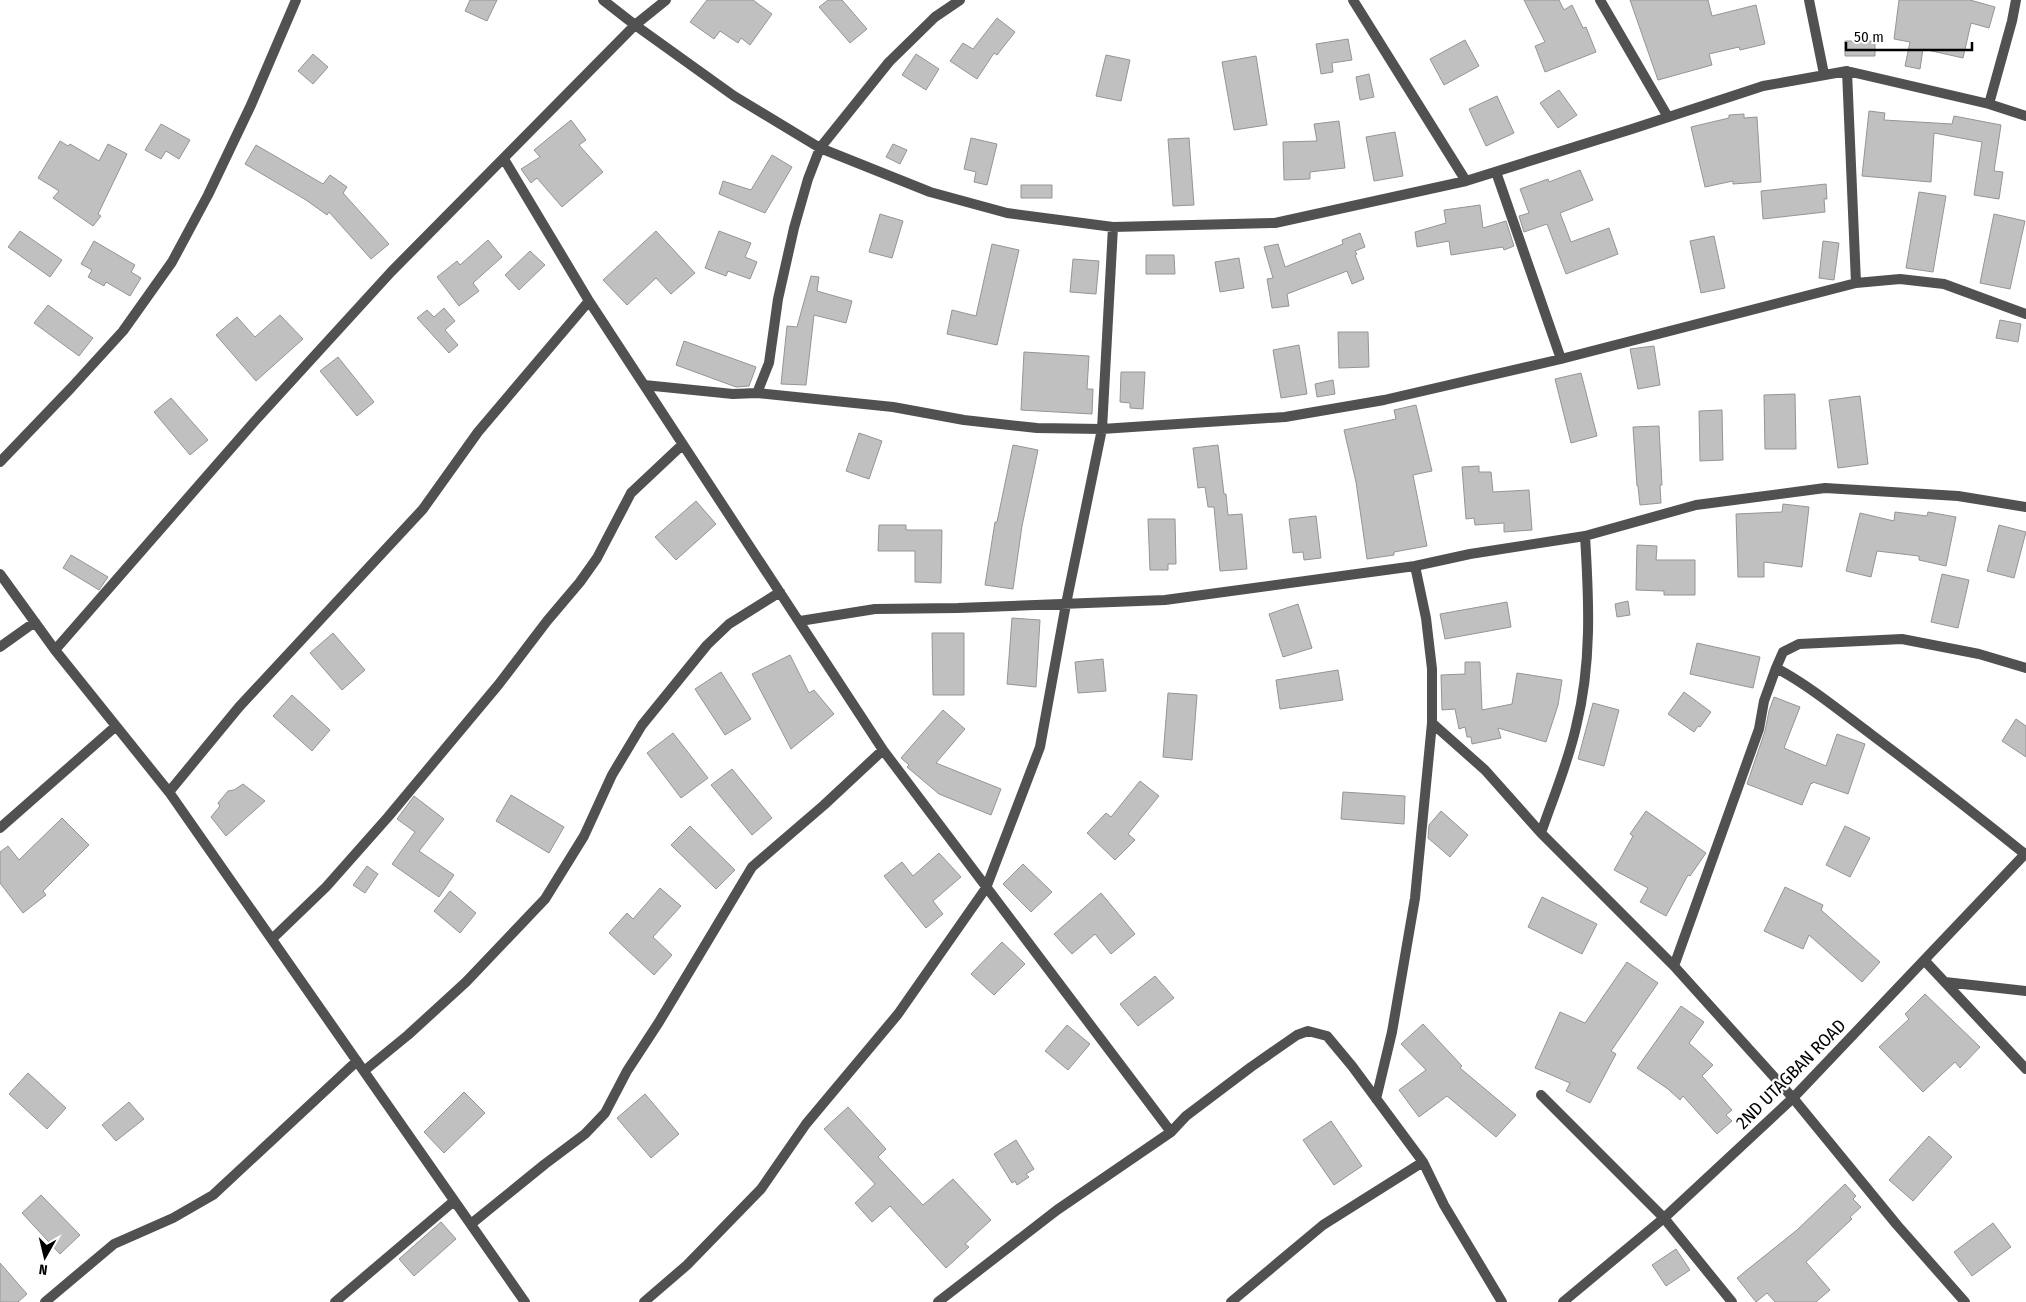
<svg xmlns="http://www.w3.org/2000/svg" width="2026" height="1302" font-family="'Fira Sans Condensed',sans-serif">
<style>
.building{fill:#c0c0c0;stroke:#959595}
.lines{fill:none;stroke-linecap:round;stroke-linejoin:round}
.minor{stroke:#515151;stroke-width:10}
.tertiary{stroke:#515151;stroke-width:10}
.labels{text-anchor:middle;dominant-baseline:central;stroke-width:4.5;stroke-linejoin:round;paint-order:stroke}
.street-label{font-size:18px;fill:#000;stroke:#fff}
</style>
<rect width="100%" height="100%" fill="#fff"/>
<path class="building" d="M 470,0 L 497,0 L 487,21 L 465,11 Z
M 707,0 L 753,0 L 772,14 L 750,45 L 741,38 L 738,43 L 720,31 L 714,39 L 690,22 Z
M 828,0 L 842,0 L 867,29 L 850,43 L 819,7 Z
M 1524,0 L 1559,0 L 1564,10 L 1572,5 L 1583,28 L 1586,27 L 1596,52 L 1545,72 L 1535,46 L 1545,42 Z
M 1630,0 L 1708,0 L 1712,16 L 1756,5 L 1765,44 L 1740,50 L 1739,47 L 1709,54 L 1712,65 L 1658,80 Z
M 1899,0 L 1970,0 L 1995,7 L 1989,28 L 1971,23 L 1963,58 L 1923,49 L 1920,69 L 1905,66 L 1910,42 L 1894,39 Z
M 997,18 L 1015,32 L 997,55 L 994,53 L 977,79 L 950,61 L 963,43 L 973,49 Z
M 1348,39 L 1352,60 L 1332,63 L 1333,72 L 1321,74 L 1316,44 Z
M 1465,40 L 1479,66 L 1444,85 L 1430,59 Z
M 1845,41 L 1875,41 L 1875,56 L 1845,56 Z
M 313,54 L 328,67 L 313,84 L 298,71 Z
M 916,54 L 939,69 L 926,90 L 902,75 Z
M 1106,55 L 1130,60 L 1121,101 L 1096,96 Z
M 1256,56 L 1267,125 L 1234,130 L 1222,62 Z
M 1369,74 L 1374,97 L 1360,100 L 1356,77 Z
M 1559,90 L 1577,115 L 1558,128 L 1540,103 Z
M 1497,96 L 1514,133 L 1486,146 L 1469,109 Z
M 1869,111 L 1885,113 L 1884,120 L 1952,124 L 1954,116 L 2001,125 L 1994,171 L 2003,172 L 1999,199 L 1974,195 L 1982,142 L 1934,133 L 1931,182 L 1862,176 Z
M 1744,114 L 1744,118 L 1757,117 L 1761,182 L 1733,184 L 1733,181 L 1705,187 L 1691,127 L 1729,118 L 1729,115 Z
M 571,120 L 586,140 L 579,145 L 603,172 L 562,207 L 537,178 L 531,183 L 521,169 L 540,157 L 534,150 Z
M 1339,121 L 1345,168 L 1310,172 L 1310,179 L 1284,180 L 1283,142 L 1317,141 L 1314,124 Z
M 161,124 L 190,140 L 179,159 L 166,151 L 161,159 L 145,150 Z
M 1395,132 L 1403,176 L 1374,181 L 1366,137 Z
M 971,138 L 997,144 L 987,185 L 974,182 L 976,172 L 964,169 Z
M 1189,138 L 1194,205 L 1173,206 L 1168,139 Z
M 60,141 L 68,146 L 70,144 L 99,161 L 108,144 L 127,154 L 98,214 L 101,216 L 93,226 L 53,198 L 59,191 L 38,178 Z
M 893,144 L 907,150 L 900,164 L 886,157 Z
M 256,145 L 323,184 L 330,175 L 347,187 L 343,193 L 389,244 L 371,259 L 329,212 L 327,215 L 306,200 L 245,164 Z
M 772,155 L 792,167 L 765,213 L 719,194 L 723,181 L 751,190 Z
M 1580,170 L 1593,200 L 1560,213 L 1571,242 L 1609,228 L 1618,254 L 1566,274 L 1547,224 L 1524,232 L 1519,216 L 1529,213 L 1520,189 L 1548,179 L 1549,182 Z
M 1826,184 L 1827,199 L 1824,199 L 1825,212 L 1763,219 L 1761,191 Z
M 1021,185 L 1052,185 L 1052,198 L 1021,198 Z
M 1919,192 L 1946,196 L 1933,272 L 1906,268 Z
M 1480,205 L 1483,228 L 1506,221 L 1514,246 L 1504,250 L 1503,247 L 1451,255 L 1449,241 L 1417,247 L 1415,232 L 1446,223 L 1444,210 Z
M 880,214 L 903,221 L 892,258 L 869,252 Z
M 1994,214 L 2025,221 L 2010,289 L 1980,283 Z
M 20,231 L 62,260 L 50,277 L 8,247 Z
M 656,231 L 695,273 L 671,294 L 656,278 L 627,305 L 603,280 Z
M 719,231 L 751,243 L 745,257 L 757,262 L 750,279 L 728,271 L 726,276 L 705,268 Z
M 1360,233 L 1365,247 L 1355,251 L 1357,254 L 1355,255 L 1364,279 L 1352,284 L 1347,271 L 1287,294 L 1289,306 L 1272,308 L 1267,279 L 1273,278 L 1264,247 L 1278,244 L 1285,267 L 1343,244 L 1342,240 Z
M 1714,236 L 1725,288 L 1701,293 L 1690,241 Z
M 488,240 L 502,257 L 473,283 L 479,291 L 459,306 L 437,277 L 457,261 L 460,265 Z
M 94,241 L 135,265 L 131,272 L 141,278 L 130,296 L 106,282 L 104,286 L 88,277 L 92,270 L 81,264 Z
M 1823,241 L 1839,243 L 1834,280 L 1819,278 Z
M 992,244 L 1019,250 L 997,345 L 947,334 L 952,310 L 976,316 Z
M 530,251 L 545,265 L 519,290 L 505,275 Z
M 1146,255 L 1174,255 L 1175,274 L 1146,274 Z
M 1239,258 L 1244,288 L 1220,292 L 1215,262 Z
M 1073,259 L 1099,261 L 1096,294 L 1070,292 Z
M 811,276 L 819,277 L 817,291 L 852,301 L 846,323 L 814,315 L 806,385 L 781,384 L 787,326 L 797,327 Z
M 48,305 L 93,338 L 79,356 L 34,323 Z
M 444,308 L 455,321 L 445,330 L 458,345 L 449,353 L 417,318 L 427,310 L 434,317 Z
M 280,315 L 303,339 L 256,381 L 216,335 L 237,317 L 255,337 Z
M 2000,320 L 2021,324 L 2018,342 L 1996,338 Z
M 1338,332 L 1368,332 L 1369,367 L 1339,368 Z
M 684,341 L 756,367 L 749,386 L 736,387 L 676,365 Z
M 1299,345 L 1307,394 L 1281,398 L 1273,350 Z
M 1654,346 L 1660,385 L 1638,389 L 1630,349 Z
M 1024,352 L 1089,356 L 1087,389 L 1093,389 L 1092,414 L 1021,410 Z
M 338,357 L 374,402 L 357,416 L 320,371 Z
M 1121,372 L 1145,372 L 1143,409 L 1130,408 L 1130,403 L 1120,402 Z
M 1581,373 L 1597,436 L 1571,443 L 1555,379 Z
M 1333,380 L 1335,394 L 1317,397 L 1315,384 Z
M 1795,394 L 1796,449 L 1765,449 L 1764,395 Z
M 1860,396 L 1868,464 L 1838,468 L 1829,400 Z
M 171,398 L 208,440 L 190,455 L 154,412 Z
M 1416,405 L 1432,471 L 1413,475 L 1427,546 L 1394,552 L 1394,555 L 1367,559 L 1356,482 L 1344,430 L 1396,419 L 1394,410 Z
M 1722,410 L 1723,460 L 1700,461 L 1699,411 Z
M 1659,426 L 1662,485 L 1660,485 L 1661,503 L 1640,505 L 1638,486 L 1637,486 L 1633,427 Z
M 859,433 L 882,441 L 869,479 L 846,471 Z
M 1013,445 L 1038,450 L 1022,526 L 1013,589 L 985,585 L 995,522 L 997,522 Z
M 1218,445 L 1224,494 L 1226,494 L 1228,515 L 1242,514 L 1247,569 L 1220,571 L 1214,507 L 1208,507 L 1205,487 L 1198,488 L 1193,448 Z
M 1479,466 L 1479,472 L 1491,472 L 1493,492 L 1529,490 L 1532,530 L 1504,532 L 1504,523 L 1475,525 L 1474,518 L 1466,519 L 1462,467 Z
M 696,501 L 716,524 L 676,560 L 655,537 Z
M 1783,504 L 1809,507 L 1802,567 L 1764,562 L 1764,577 L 1738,577 L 1736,514 L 1782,512 Z
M 1895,512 L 1927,516 L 1928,512 L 1956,517 L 1946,566 L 1919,560 L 1919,556 L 1877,551 L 1871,577 L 1846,571 L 1860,513 L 1894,521 Z
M 1316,516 L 1321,558 L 1304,560 L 1303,552 L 1293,553 L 1289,519 Z
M 1148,519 L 1175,519 L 1176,564 L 1168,564 L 1168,570 L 1150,570 Z
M 879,525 L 906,525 L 906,530 L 942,530 L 941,583 L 915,582 L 915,551 L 878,551 Z
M 1999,525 L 2026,532 L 2014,578 L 1987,571 Z
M 1637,545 L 1657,546 L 1656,560 L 1695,560 L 1695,595 L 1664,595 L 1664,591 L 1636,590 Z
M 71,555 L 108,577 L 99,590 L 63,568 Z
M 1942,574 L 1969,580 L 1958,628 L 1931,622 Z
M 1628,601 L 1630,615 L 1617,617 L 1615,604 Z
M 1507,602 L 1511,627 L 1445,639 L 1440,614 Z
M 1298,604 L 1312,648 L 1283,657 L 1269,614 Z
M 1012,618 L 1040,620 L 1036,687 L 1007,684 Z
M 333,633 L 365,670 L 342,690 L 310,653 Z
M 932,633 L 964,633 L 964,695 L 933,695 Z
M 1697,643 L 1760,657 L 1753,688 L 1690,674 Z
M 790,655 L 809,693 L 814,690 L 834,714 L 791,749 L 752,674 Z
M 1103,659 L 1106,691 L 1078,693 L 1075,662 Z
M 1465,662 L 1480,662 L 1482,710 L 1512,704 L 1517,673 L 1562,680 L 1558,705 L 1546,742 L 1498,728 L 1501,738 L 1472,744 L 1471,737 L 1467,737 L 1465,727 L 1459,729 L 1455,709 L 1442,710 L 1441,675 L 1465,674 Z
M 1338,670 L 1343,700 L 1280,709 L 1276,680 Z
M 721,672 L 751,719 L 725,735 L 695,689 Z
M 1684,692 L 1711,712 L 1700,727 L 1698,726 L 1694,732 L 1668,714 Z
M 1168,693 L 1197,695 L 1192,760 L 1163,757 Z
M 292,695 L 330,730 L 312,751 L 273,716 Z
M 1774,697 L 1800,707 L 1784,748 L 1826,766 L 1837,734 L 1865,744 L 1848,794 L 1813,782 L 1812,784 L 1811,783 L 1802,805 L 1747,784 L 1765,731 L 1769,711 Z
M 1593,703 L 1619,710 L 1604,766 L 1578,759 Z
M 943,710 L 965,729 L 936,763 L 1001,789 L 991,815 L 939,794 L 907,767 L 909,765 L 901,758 Z
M 2016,719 L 2026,726 L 2026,757 L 2002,741 Z
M 673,733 L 708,778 L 681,798 L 647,753 Z
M 732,769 L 772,818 L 752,835 L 711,785 Z
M 1140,781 L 1159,796 L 1128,834 L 1135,840 L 1115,860 L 1087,833 L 1106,813 L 1111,817 Z
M 243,784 L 265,801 L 226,836 L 211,817 L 220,806 L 218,803 L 228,791 L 234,790 Z
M 1343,792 L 1405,796 L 1404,824 L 1341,819 Z
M 511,795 L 564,827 L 549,853 L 496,821 Z
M 414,796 L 444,819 L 419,851 L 454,875 L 439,897 L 392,864 L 415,832 L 397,819 Z
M 1441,811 L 1468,835 L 1450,857 L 1428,838 L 1429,825 Z
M 1646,811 L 1706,853 L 1690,876 L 1688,875 L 1666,916 L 1640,902 L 1648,888 L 1614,870 L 1633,836 L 1630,834 Z
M 62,818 L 89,845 L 43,891 L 46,895 L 23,913 L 0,883 L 0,852 L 8,846 L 19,860 Z
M 690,826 L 735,870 L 716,889 L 671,845 Z
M 1845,826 L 1870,838 L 1850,877 L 1826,865 Z
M 939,853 L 961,877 L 933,901 L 943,914 L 926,928 L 884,876 L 902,862 L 913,876 Z
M 1023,864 L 1052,892 L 1031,912 L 1003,884 Z
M 367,866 L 378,874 L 365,893 L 353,885 Z
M 1785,887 L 1823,905 L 1821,910 L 1880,962 L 1862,982 L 1809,935 L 1803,949 L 1764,931 Z
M 660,888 L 681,906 L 653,937 L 672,955 L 654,975 L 609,933 L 627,913 L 633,919 Z
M 450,891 L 476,913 L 460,933 L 434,911 Z
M 1101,893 L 1135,934 L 1111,954 L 1095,934 L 1072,954 L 1054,934 Z
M 1542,897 L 1597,924 L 1582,954 L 1528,927 Z
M 1002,942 L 1025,964 L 994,995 L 971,974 Z
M 1627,962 L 1658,983 L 1611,1051 L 1616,1054 L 1590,1103 L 1566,1091 L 1570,1083 L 1535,1068 L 1560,1012 L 1585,1023 Z
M 1155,976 L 1174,998 L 1138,1026 L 1120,1004 Z
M 1925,994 L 1980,1047 L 1960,1068 L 1955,1062 L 1923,1092 L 1879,1047 L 1909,1019 L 1905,1014 Z
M 1681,1006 L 1704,1022 L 1689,1043 L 1713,1065 L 1702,1076 L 1732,1110 L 1726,1115 L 1732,1121 L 1717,1134 L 1683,1096 L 1680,1100 L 1668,1089 L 1637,1068 Z
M 1423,1024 L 1462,1066 L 1460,1068 L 1516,1115 L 1496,1137 L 1447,1096 L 1419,1117 L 1399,1090 L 1426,1070 L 1401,1044 Z
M 1067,1025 L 1090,1044 L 1068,1070 L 1045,1051 Z
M 28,1073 L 66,1108 L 47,1129 L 9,1094 Z
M 464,1092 L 485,1113 L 444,1153 L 424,1132 Z
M 645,1094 L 679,1134 L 651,1158 L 617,1118 Z
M 129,1102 L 144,1119 L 116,1141 L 102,1125 Z
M 848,1107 L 886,1149 L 878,1157 L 923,1205 L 953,1179 L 991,1220 L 965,1244 L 969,1247 L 946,1268 L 890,1206 L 872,1222 L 855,1203 L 875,1184 L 824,1129 Z
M 1331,1121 L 1362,1166 L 1334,1185 L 1303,1140 Z
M 1929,1136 L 1952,1157 L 1913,1201 L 1889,1180 Z
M 1016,1140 L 1034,1169 L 1026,1174 L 1029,1177 L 1017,1185 L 1015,1181 L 1012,1183 L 994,1154 Z
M 1845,1184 L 1856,1196 L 1853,1199 L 1861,1207 L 1850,1217 L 1852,1219 L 1806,1262 L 1830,1290 L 1816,1302 L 1775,1302 L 1767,1293 L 1756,1302 L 1737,1278 L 1797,1230 Z
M 41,1195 L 80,1235 L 60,1254 L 22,1213 Z
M 441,1222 L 456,1239 L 414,1276 L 399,1259 Z
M 1993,1223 L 2011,1247 L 1972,1276 L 1954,1252 Z
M 1676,1249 L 1690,1270 L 1666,1286 L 1652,1265 Z
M 0,1263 L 27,1294 L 18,1302 L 0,1302 Z"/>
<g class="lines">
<path class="minor" d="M 603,0 L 635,25 L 734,96 L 820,148 L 930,192 L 1007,213 L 1113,227 L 1275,223 L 1466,181 L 1632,129 L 1763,86 L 1847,71 L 1989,104 L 2026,116
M 1353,0 L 1466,181
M 1600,0 L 1668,117
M 1809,0 L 1824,74
M 1847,71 L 1856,283
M 1989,104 L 2012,21 L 2016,0
M 504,159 L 589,301 L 883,750 L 1171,1132
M 1496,172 L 1561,359
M 644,385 L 733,394 L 757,393 L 893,407 L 964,420 L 1037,428 L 1102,429 L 1285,417 L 1384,400 L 1561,359 L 1856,283 L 1900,279 L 1944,284 L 2026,314
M 757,393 L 769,363 L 778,299 L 794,228 L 808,179 L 820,148 L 889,62 L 935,17 L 960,0
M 0,462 L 71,388 L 123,331 L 172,262 L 208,195 L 251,105 L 296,0
M 1415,566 L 1426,618 L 1432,669 L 1432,723
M 0,574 L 55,650 L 169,792 L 525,1302
M 800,621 L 875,609 L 958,608 L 1165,600 L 1415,566 L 1470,554 L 1585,536 L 1696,505 L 1825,488 L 1958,496 L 2026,507
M 0,647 L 35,622
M 55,650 L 254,422 L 391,272 L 635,25 L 666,0
M 1776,668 L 1783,652 L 1799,644 L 1902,639 L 1979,654 L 2026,668
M 169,792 L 239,707 L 423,509 L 478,432 L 589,301
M 0,828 L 116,726
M 1541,833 C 1553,798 1568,763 1576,727 C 1592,664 1589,601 1585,536
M 272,939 L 326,887 L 388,817 L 499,684 L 547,621 L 580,582 L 597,558 L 631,493 L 682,445
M 1925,961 L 2026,1069
M 1674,966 L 1759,729 L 1764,701 L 1776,668 C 1810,686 1841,712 1872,735 C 1924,774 1975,814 2025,854
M 1945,982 L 2026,991
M 364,1071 L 408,1035 L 466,982 L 545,899 L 584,836 L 612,775 L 642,725 L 707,645 L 729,624 L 780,592
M 1541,1095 L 1664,1218 L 1732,1302
M 1376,1099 L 1392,1032 L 1415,898 L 1432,723 L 1485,770 L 1541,833 L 1674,966 L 1793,1098 L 1897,1225 L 1965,1302
M 471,1224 L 545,1164 L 585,1134 L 605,1113 L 627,1071 L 659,1022 L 752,867 L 824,805 L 883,750
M 45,1302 L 114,1244 L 173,1218 L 213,1195 L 357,1061
M 335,1302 L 454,1201
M 644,1302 L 687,1265 L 761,1189 L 806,1124 L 898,1014 L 986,888 L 1040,747 L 1066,604 L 1102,429 L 1113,227
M 938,1302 L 1057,1210 L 1171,1132 L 1186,1116 L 1251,1067 L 1297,1035 L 1308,1031 L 1327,1036 L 1352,1066 L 1423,1162 L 1444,1205 L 1502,1302
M 1231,1302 L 1323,1225 L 1423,1162"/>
<path class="tertiary" d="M 1563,1302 L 1664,1218 L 1793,1098 L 2026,853"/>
</g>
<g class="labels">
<g class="street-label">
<text transform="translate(1791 1074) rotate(-45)">2ND UTAGBAN ROAD</text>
</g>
</g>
<g transform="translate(45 1257) rotate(188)" stroke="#ffffff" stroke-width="4" paint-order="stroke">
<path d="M0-4L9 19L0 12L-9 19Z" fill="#000000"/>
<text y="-8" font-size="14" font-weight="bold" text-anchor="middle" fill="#000000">N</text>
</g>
<path d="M1846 42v8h126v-8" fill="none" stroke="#000000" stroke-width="2.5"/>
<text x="1854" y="42" font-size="15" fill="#000000" stroke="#ffffff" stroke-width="4" paint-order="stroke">50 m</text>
</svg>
